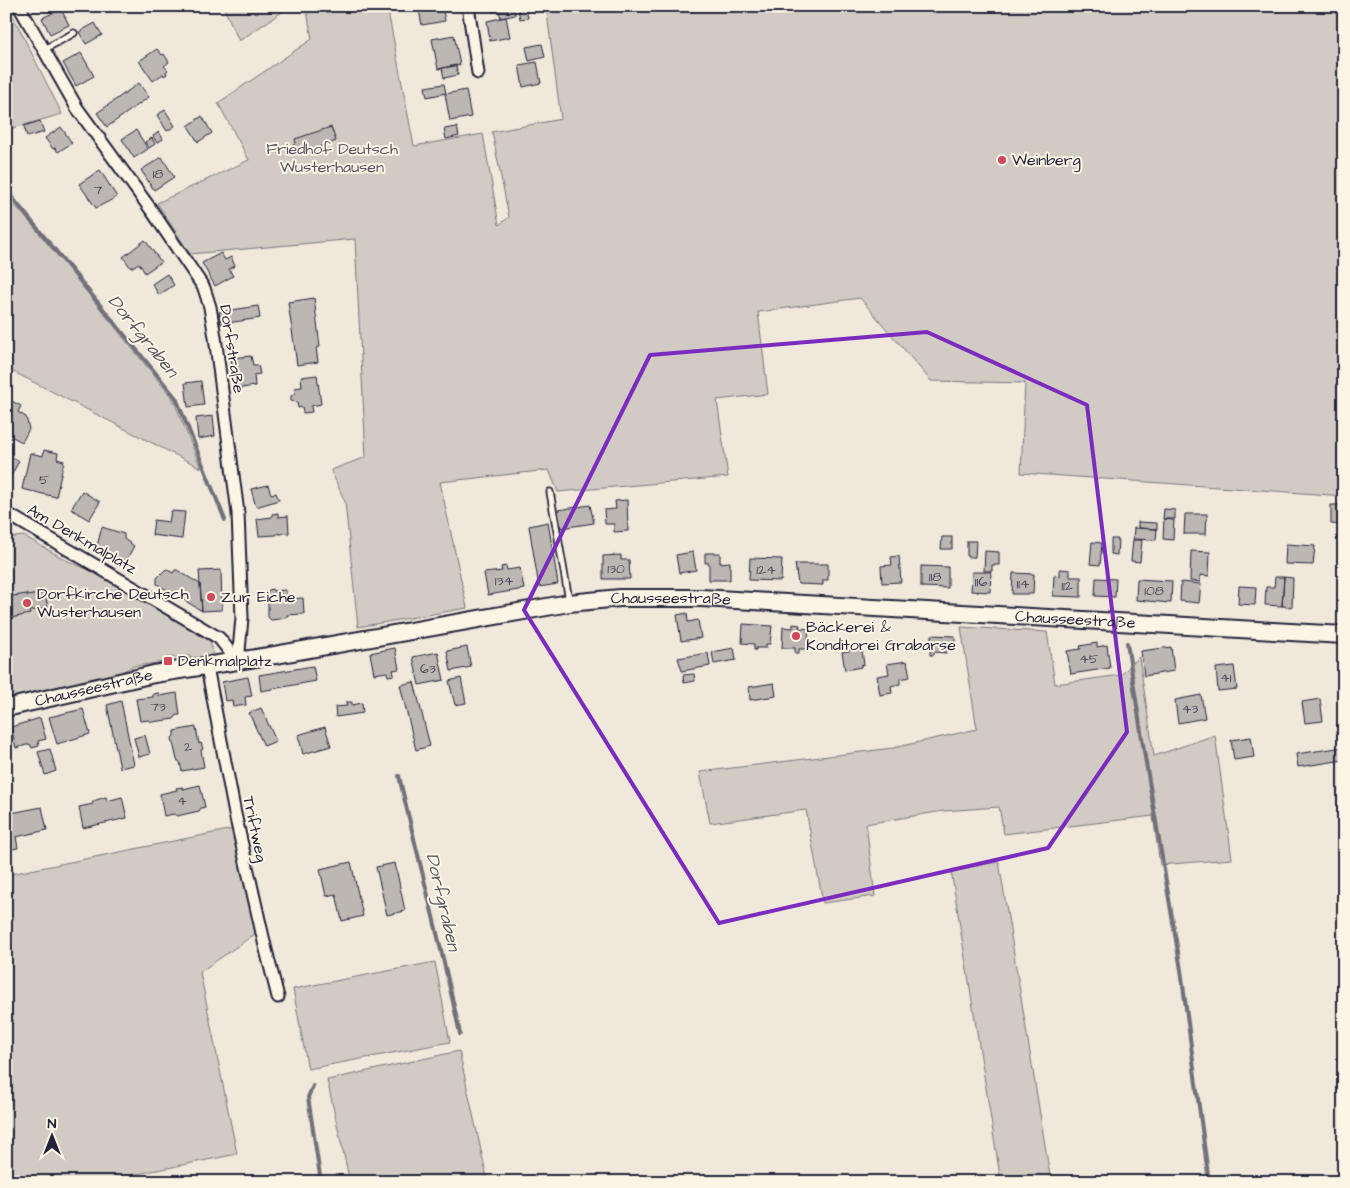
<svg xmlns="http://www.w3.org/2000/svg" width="1350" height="1188" font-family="'Architects Daughter',sans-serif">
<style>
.green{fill:#d1cbc3;stroke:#7a767f}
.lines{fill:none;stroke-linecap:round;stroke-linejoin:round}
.stream{stroke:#716f79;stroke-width:4}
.building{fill:#bcb7b3;stroke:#22223b}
.lane-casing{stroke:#22223b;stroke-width:9}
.street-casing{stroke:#22223b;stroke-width:15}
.secondary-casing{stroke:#22223b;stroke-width:20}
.lane{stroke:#fcf5e5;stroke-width:5.5}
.street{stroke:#fcf5e5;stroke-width:11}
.secondary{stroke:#fcf5e5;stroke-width:16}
.marked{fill:none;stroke:#7b2cbf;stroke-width:4;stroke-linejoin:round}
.poi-dot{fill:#d1495b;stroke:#fcf5e5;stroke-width:2}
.labels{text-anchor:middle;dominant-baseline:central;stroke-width:4;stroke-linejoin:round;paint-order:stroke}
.number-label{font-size:14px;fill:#484759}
.park-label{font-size:16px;fill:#575564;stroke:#fcf5e5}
.poi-label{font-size:16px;fill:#22223b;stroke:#fcf5e5;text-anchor:start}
.street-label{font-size:16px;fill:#22223b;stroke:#fcf5e5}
.water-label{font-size:18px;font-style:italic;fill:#575564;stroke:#fcf5e5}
</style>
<rect width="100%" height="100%" fill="#efe8db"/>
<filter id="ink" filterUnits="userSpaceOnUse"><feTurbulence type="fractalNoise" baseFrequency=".02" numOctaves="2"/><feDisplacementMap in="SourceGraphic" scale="10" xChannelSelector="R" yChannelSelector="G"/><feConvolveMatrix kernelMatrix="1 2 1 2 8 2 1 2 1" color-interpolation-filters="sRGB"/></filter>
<g filter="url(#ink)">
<path class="green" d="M 6,6 L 8,6 L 62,114 L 6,130 Z
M 223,6 L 291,6 L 239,41 Z
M 306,6 L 387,6 L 414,146 L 483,134 L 499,225 L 509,217 L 492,132 L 561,119 L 546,6 L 1344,6 L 1344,496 L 1021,473 L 1025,383 L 931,381 L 860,298 L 758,312 L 768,394 L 717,400 L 728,477 L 558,492 L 549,470 L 440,482 L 467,608 L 358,627 L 345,502 L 331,470 L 366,457 L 355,239 L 190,254 L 157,203 L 249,160 L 218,103 L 312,39 Z
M 6,195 L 40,234 L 173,399 L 201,468 L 6,368 Z
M 24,536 L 66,560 L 98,574 L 210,641 L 213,653 L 207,658 L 190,660 L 190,656 L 165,658 L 165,662 L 134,666 L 119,673 L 6,700 L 6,538 Z
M 961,627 L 1047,632 L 1055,684 L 1121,675 L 1139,657 L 1154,756 L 1215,735 L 1232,859 L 1160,865 L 1153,816 L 1004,834 L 999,807 L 943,811 L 866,824 L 875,896 L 823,903 L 806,810 L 710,823 L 700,772 L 893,748 L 977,729 Z
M 233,829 L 258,932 L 200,972 L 237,1154 L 97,1182 L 6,1182 L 6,875 Z
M 999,862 L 1051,1182 L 1001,1182 L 951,870 Z
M 435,962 L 450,1042 L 308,1069 L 293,989 Z
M 459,1051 L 488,1182 L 350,1182 L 327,1080 Z"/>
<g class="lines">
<path class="stream" d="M 6,190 L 176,398 L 225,520
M 1127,643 L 1145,757 L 1181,970 L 1209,1182
M 399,776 C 419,862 442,948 460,1034
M 313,1086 L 308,1097 L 321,1182"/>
</g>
<path class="building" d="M 418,6 L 442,6 L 445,21 L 422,25 Z
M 491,6 L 509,6 L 510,9 L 492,12 Z
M 526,8 L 528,18 L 520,19 L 518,9 Z
M 61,9 L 69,25 L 50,34 L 42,18 Z
M 514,9 L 515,15 L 501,18 L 499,11 Z
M 506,17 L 510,37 L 490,41 L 487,21 Z
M 95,23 L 102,35 L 86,44 L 79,32 Z
M 454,35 L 460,65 L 438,69 L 432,39 Z
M 542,44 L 545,57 L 529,61 L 526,47 Z
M 157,49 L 162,55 L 164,54 L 169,62 L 164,66 L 168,70 L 166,72 L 167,74 L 164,76 L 163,74 L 153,81 L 139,61 Z
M 81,53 L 94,76 L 76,86 L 63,63 Z
M 537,62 L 541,83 L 523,87 L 519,65 Z
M 456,65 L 458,75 L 444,78 L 442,68 Z
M 139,83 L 149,97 L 107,127 L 97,113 Z
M 444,84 L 446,93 L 427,97 L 425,87 Z
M 466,90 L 471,117 L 450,121 L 445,94 Z
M 165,110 L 175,126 L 167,131 L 157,115 Z
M 202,116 L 212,133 L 198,142 L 188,126 Z
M 40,121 L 44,132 L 27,137 L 24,126 Z
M 61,127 L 72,143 L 58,152 L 55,148 L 53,149 L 45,138 Z
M 331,127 L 336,141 L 300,154 L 299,151 L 295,152 L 293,145 L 296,143 L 295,139 Z
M 457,127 L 459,136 L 446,139 L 444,129 Z
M 136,130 L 148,149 L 134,158 L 122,139 Z
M 159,132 L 163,139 L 157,143 L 153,136 Z
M 152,138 L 155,144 L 149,148 L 145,142 Z
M 162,157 L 174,177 L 154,190 L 141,170 Z
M 100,170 L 117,197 L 96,208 L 79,184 Z
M 145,240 L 161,262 L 145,273 L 139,263 L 131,268 L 123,257 Z
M 221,253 L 225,260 L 231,257 L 235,266 L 229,269 L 233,276 L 215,286 L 202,263 Z
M 167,274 L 174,285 L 159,295 L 152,284 Z
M 314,298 L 320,347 L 316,348 L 318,362 L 297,365 L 288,302 Z
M 258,306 L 260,318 L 221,324 L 219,312 Z
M 251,356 L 253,365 L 258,365 L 260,374 L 254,375 L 255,386 L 235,389 L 231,358 Z
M 317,375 L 321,404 L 311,406 L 312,412 L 303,413 L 302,407 L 298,408 L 297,402 L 291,401 L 291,396 L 295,393 L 294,388 L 302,387 L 301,377 Z
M 201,381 L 204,405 L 188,407 L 185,383 Z
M 8,399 L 21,406 L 18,412 L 26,417 L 29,429 L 22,442 L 9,435 L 6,439 L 6,402 Z
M 213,416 L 215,436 L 198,439 L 196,418 Z
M 44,450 L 58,453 L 57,459 L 64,461 L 56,497 L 22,489 L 30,453 L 43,456 Z
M 6,455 L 19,461 L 6,485 Z
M 268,485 L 271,494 L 276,493 L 279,500 L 256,507 L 251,489 Z
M 82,491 L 100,502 L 89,520 L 71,509 Z
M 627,500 L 628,531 L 614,532 L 614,524 L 605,524 L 604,510 L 616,509 L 615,501 Z
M 590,505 L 594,523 L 561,528 L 558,510 Z
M 1331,505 L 1344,505 L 1344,525 L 1331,524 Z
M 1164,509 L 1175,510 L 1175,519 L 1163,519 Z
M 171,511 L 185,512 L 182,539 L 152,535 L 154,520 L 169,522 Z
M 278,513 L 278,517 L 288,516 L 289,533 L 279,534 L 279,533 L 276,535 L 259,536 L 257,519 L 272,517 L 272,514 Z
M 1185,514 L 1207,514 L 1206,534 L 1184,534 Z
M 1164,519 L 1174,520 L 1173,540 L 1163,539 Z
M 548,522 L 558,584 L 539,587 L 529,526 Z
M 1138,522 L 1157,523 L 1157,529 L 1138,528 Z
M 102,527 L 124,534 L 124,539 L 134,546 L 124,564 L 105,552 L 104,554 L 96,550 Z
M 1134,528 L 1157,529 L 1156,540 L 1133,539 Z
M 942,537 L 952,537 L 952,549 L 941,549 Z
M 1111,539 L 1118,539 L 1117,555 L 1111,554 Z
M 1133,540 L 1142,540 L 1140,562 L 1131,561 Z
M 967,541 L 976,541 L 975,557 L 967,557 Z
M 1092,542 L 1102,543 L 1100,565 L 1090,564 Z
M 1286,544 L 1315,546 L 1313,565 L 1285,564 Z
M 985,551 L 999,552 L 999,565 L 992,565 L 992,571 L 984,571 Z
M 1191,551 L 1210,552 L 1209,576 L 1200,575 L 1200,582 L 1190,581 Z
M 693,552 L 696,570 L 679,573 L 676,555 Z
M 705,553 L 720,553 L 720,563 L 730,562 L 730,580 L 709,580 L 709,563 L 705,563 Z
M 621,555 L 621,560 L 629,560 L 630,579 L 603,579 L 603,556 Z
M 899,556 L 901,582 L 882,583 L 881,566 L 892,565 L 891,557 Z
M 750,558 L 782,559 L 781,581 L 749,580 Z
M 795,564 L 828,564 L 828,580 L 823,580 L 823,585 L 798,584 Z
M 506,566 L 507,570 L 520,568 L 524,589 L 488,595 L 484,573 L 502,571 L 501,567 Z
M 921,566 L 948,567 L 948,588 L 921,587 Z
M 166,569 L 173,573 L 175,570 L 177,570 L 200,584 L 202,611 L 157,584 L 157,578 Z
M 1060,569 L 1070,570 L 1070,577 L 1081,577 L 1081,597 L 1053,596 L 1054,575 L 1060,576 Z
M 221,570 L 222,610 L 202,611 L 199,571 Z
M 972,572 L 991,572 L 990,592 L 971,591 Z
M 1013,573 L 1034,574 L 1033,594 L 1012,594 Z
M 1275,577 L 1284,577 L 1282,606 L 1265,605 L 1266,587 L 1274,587 Z
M 1284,577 L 1293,578 L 1292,607 L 1282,606 Z
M 1096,578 L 1116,579 L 1115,597 L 1095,596 Z
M 1137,579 L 1172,581 L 1171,603 L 1136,600 Z
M 1181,582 L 1201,584 L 1199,603 L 1180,601 Z
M 1239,586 L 1256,587 L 1255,605 L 1238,604 Z
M 272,589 L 273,591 L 286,590 L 286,599 L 303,598 L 304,614 L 287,615 L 287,618 L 271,620 L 268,617 L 268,597 L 266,593 L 269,590 Z
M 45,593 L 48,608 L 29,611 L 30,614 L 6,619 L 6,597 L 27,594 L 27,596 Z
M 687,613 L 688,622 L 698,620 L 701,638 L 681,641 L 677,615 Z
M 743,624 L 772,626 L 770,644 L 766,644 L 766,648 L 756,648 L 756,650 L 754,650 L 754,644 L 742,643 Z
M 793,624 L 800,625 L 799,628 L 809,629 L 807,649 L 799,649 L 799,653 L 795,653 L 795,648 L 782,648 L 783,627 L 793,628 Z
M 931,635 L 955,636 L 955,650 L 946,649 L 946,653 L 934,652 L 934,655 L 930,655 Z
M 1097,643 L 1097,647 L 1107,645 L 1110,668 L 1071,674 L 1067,651 L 1081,649 L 1080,646 Z
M 467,647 L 471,667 L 451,671 L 447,651 Z
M 1171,647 L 1174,671 L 1144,676 L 1141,651 Z
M 395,648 L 399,669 L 393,670 L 394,675 L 388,676 L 387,672 L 374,674 L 370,653 Z
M 734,648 L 736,660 L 714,664 L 712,652 Z
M 859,649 L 859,651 L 862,651 L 864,664 L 861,665 L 861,667 L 845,670 L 842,652 Z
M 438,652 L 444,680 L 419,685 L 413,657 Z
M 708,653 L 710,666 L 682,671 L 678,658 Z
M 907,661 L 910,677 L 900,679 L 900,684 L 891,686 L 892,693 L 880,695 L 877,676 L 889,674 L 887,664 Z
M 313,666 L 316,681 L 261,691 L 259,675 Z
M 1234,666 L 1237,689 L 1218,691 L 1216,668 Z
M 694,674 L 695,681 L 684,683 L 683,675 Z
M 248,677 L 252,696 L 245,697 L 246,705 L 233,707 L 232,700 L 225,701 L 222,682 Z
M 461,678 L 466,703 L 455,705 L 449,681 Z
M 414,682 L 430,746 L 416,750 L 400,685 Z
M 774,683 L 776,696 L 750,700 L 749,687 Z
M 159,693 L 159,696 L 177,693 L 180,715 L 177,715 L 174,719 L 152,722 L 149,720 L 140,721 L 136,699 L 153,697 L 153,694 Z
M 1201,695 L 1205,718 L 1178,723 L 1175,700 Z
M 1320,699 L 1323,721 L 1305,723 L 1302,702 Z
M 121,701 L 134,765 L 120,768 L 107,705 Z
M 346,702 L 352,702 L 352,705 L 362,703 L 363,713 L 336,717 L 335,707 L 347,706 Z
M 261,708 L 276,741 L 264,746 L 249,713 Z
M 83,709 L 90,734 L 57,744 L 49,717 Z
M 40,718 L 46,739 L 38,741 L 39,746 L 32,748 L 30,744 L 16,748 L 11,727 Z
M 196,727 L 199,744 L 201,743 L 203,749 L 201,750 L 204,767 L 182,771 L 180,762 L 177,760 L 172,738 L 174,736 L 174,731 Z
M 325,727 L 331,746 L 303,754 L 298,735 Z
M 145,735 L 150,754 L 139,757 L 134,738 Z
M 1251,737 L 1254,757 L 1234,760 L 1231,740 Z
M 1344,747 L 1344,760 L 1298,767 L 1296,754 Z
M 50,749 L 56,771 L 45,775 L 38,752 Z
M 200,785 L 205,807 L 201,808 L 199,811 L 177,816 L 174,814 L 164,816 L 160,794 L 177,790 L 176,788 L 183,787 L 183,789 Z
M 106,797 L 107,801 L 122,797 L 127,818 L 83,828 L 79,807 L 93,804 L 93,801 Z
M 42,807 L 47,830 L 16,837 L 18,848 L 6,850 L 6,814 Z
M 351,862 L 363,916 L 342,921 L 336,894 L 326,896 L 320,869 Z
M 395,863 L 405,911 L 387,915 L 376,867 Z"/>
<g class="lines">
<g class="lane-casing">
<path id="lane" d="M 43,50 L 74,33
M 550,492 L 569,600"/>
</g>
<g class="street-casing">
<path id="street" d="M 19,6 L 77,108 L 152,211 L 204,288 L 210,307 L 215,337 L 238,513 L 242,618 L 238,662
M 468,6 L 478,73
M 6,513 L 219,638 L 238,662
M 207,667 L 235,814 L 265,946 L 278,997"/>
</g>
<g class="secondary-casing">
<g id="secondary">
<path id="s1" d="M 6,708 L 154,674 L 275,655 L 569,603 L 620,598 L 701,598 L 1344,635"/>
</g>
</g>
<use href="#lane" class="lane"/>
<use href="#street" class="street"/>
<use href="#secondary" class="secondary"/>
</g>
</g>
<path class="marked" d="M 927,332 L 1087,405 L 1127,732 L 1048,848 L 719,923 L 524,610 L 650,355 Z"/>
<g class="poi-dot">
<circle cx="1002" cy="160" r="5"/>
<circle cx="211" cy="597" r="5"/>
<circle cx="27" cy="603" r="5"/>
<circle cx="796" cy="636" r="5"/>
<rect x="163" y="656" width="10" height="10" rx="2.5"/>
</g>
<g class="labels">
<g class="number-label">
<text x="158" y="174">18</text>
<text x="98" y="190">7</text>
<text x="44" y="480">5</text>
<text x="616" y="569">130</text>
<text x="766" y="570">124</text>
<text x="935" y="577">118</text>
<text x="504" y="581">134</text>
<text x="981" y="582">116</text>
<text x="1023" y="584">114</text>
<text x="1067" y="586">112</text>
<text x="1154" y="591">108</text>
<text x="1089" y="659">45</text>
<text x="428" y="669">63</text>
<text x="1226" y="678">41</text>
<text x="158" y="707">73</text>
<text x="1190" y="709">43</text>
<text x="188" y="747">2</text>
<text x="182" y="801">4</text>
</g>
<g class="park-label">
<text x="332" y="149">Friedhof Deutsch<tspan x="332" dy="18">Wusterhausen</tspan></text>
</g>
<g class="poi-label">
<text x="1012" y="160">Weinberg</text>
<text x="37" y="594">Dorfkirche Deutsch<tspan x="37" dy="18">Wusterhausen</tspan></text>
<text x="221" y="597">Zur Eiche</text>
<text x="806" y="627">Bäckerei &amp;<tspan x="806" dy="18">Konditorei Grabarse</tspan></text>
<text x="178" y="661">Denkmalplatz</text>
</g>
<g class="street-label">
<text transform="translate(232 349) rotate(81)">Dorfstraße</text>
<text transform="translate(82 539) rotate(30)">Am Denkmalplatz</text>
<text stroke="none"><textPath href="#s1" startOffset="675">Chausseestraße</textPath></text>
<text stroke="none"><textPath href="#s1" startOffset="1080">Chausseestraße</textPath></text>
<text stroke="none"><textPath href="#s1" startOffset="90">Chausseestraße</textPath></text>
<text transform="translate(255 829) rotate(78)">Triftweg</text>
</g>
<g class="water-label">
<text transform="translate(143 336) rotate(51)">Dorfgraben</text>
<text transform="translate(443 902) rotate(77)">Dorfgraben</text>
</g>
</g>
<rect width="1350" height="1188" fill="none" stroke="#fcf5e5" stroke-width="25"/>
<rect x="12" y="12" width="1325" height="1163" fill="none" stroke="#22223b" stroke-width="2" filter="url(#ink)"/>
<g transform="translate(52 1136)" stroke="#fcf5e5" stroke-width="4" paint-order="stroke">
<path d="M0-4L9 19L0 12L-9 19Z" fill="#22223b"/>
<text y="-8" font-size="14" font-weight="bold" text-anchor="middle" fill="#22223b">N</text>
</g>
</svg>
